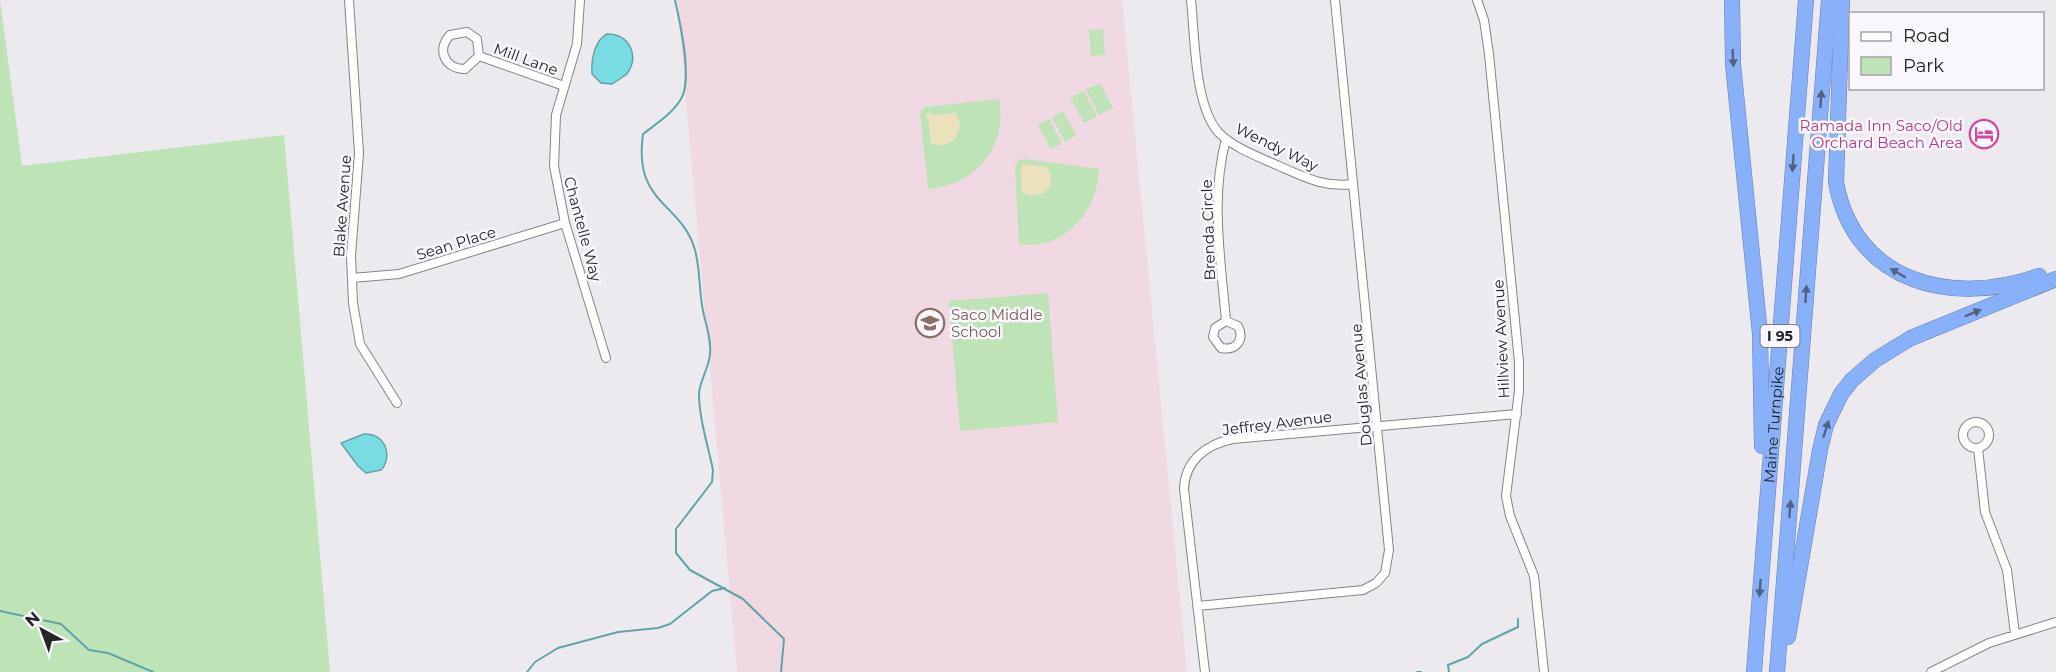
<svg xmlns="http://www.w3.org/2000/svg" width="2056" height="672" font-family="Montserrat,sans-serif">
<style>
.education{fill:#f1d9e4}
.green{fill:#bde3b6;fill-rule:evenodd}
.sand{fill:#ebe1bc}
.water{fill:#79dce3;stroke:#60a4aa;stroke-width:1.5}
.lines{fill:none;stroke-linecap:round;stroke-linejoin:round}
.stream{stroke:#60a4aa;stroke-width:2}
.minor-casing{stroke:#868389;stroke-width:10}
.motorway-casing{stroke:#667faf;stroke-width:16}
.minor{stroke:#fff;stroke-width:8}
.motorway{stroke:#89b1f9;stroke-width:15}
.oneway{fill:#516385}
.labels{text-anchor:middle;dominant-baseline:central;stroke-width:5;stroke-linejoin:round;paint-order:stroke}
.shield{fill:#f9f6fd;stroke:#646266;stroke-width:1.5}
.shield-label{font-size:14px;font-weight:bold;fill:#242326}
.street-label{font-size:15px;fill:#242326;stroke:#f9f6fd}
.hotel-label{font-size:15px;fill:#b23c85;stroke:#f9f6fd;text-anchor:end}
.education-label{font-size:15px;fill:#785e54;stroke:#f9f6fd;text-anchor:start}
</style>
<rect width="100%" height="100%" fill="#ece9ef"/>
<path class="education" d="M 677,0 L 1122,0 L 1187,672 L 737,672 Z"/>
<path class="green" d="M 0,0 L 22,166 L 284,135 L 330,672 L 0,672 Z
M 1103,29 L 1105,55 L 1091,56 L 1089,30 Z
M 1100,83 L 1113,108 L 1099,115 L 1086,90 Z
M 1084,91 L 1097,116 L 1084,123 L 1070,98 Z
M 999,99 C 1008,147 976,185 928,189 L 920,113 L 925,107 ZM 956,113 L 960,127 L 953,141 L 943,145 L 931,144 L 929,122 L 925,116 Z
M 1063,111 L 1076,135 L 1065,142 L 1052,117 Z
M 1049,119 L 1062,143 L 1051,149 L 1038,125 Z
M 1024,159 L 1099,169 C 1098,211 1064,251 1019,244 L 1015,167 L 1019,160 ZM 1028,165 L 1047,167 L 1051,175 L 1049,187 L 1031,196 L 1022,192 L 1021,169 Z
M 1048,293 L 1058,422 L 960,431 L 949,301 Z"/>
<path class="sand" d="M 929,112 L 935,115 L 956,113 L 960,124 L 955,140 L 944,145 L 931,144 L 929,122 L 925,116 Z
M 1024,164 L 1048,168 L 1051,184 C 1044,197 1034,197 1022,192 L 1021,167 Z"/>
<path class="water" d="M 607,34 C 629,34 640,55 627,74 L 612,84 L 601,83 L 592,74 C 591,60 594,41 607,34 Z
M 364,434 C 384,432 394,456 381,470 L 366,473 L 358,466 L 341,443 Z"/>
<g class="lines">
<path class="stream" d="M 675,0 C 680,22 693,79 681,99 C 673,113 656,124 643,134 C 633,205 681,201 695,250 C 700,269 699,286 702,305 C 704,321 712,337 710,354 C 709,368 700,380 699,393 C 699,419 708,445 713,470 L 712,482 L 676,529 L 676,553 L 690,570 L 743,599 L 784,639 L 781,672
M 0,611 L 61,624 L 89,650 L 108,653 L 153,672
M 527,672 L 535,662 L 558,648 L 618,632 L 658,628 L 670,624 L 712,591 L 725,588
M 1417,672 L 1421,672
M 1449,672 L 1448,665 L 1468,657 L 1482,644 L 1518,627 L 1518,619"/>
<g class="minor-casing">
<path id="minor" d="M 349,0 L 359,153 L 351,256 L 353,303 L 360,344 L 397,403
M 580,0 L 577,44 L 556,115 L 554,166 L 565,223 L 606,358
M 1191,0 C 1195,36 1194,106 1219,133 C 1234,148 1259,157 1279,166 C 1304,177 1325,188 1353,184
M 1477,0 L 1484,20 L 1489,54 L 1519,362 L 1519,391 L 1506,496 L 1510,516 L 1534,576 L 1544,672
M 479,56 L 465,69 C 445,69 436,50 450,35 L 467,32 L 477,39 L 479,56 L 564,86
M 352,278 L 399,274 L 565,223
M 1226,321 L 1238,326 C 1245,340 1236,351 1221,348 L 1213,337 L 1215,328 L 1226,321 C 1221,261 1210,198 1226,139
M1963 435a13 13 0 1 1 26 0a13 13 0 1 1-26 0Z
M 1978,448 L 1985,512 L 2007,570 L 2015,634
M 1198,606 L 1363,590 L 1376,583 L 1385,573 L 1389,550 L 1335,0
M 1205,672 L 1184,489 C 1185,460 1207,444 1233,439 L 1517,414
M 1931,672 L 1989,643 L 2056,622"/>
</g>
<g class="motorway-casing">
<g id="motorway">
<path d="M 1732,0 L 1733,64 L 1760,334 L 1762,446"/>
<path d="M 1842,0 L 1836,182 C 1854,283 1952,307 2039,276"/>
<path d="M 1788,637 L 1820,450 L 1826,425 L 1841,394 L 1852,380 L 1875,360 L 1911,338 L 2056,279"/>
<path id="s1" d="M 1754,672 L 1806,0"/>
<path d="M 1777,672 L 1829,0"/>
</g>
</g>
<use href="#minor" class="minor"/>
<use href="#motorway" class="motorway"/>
</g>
<defs><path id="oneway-solid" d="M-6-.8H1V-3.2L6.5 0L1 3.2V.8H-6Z" transform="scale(1.5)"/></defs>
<g class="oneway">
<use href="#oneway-solid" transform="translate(1733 58) rotate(87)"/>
<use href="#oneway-solid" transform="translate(1821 99) rotate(-86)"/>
<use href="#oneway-solid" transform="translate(1793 163) rotate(94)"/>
<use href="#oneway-solid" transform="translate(1898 273) rotate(-150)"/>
<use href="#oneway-solid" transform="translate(1806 294) rotate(-86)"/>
<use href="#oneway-solid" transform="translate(1973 313) rotate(-22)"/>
<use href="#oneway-solid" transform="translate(1826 429) rotate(-72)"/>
<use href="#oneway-solid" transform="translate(1790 509) rotate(-86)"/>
<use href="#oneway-solid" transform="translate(1760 588) rotate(94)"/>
</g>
<defs>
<g id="hotel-ring" transform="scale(1.5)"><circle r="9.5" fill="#f9f6fd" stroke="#d1479c" stroke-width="1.5"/><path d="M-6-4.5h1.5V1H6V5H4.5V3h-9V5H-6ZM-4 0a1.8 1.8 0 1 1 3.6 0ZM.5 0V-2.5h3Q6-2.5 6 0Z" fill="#d1479c"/></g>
<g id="school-ring" transform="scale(1.5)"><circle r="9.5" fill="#f9f6fd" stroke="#8d6e63" stroke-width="1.5"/><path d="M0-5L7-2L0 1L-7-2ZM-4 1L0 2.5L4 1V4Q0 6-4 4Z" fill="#8d6e63"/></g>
</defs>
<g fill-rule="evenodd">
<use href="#hotel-ring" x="1984" y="134"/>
<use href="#school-ring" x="930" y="323"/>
</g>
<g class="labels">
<rect class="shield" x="1760.5" y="325" width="39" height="22" rx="4.5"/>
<g class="shield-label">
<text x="1780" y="336">I 95</text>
</g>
<g class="street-label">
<text transform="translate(526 59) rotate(20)">Mill Lane</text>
<text transform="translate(1277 147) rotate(26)">Wendy Way</text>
<text transform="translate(342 206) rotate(-86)">Blake Avenue</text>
<text transform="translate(583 229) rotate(75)">Chantelle Way</text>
<text transform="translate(1208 230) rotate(-92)">Brenda Circle</text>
<text transform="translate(456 243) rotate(-17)">Sean Place</text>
<text transform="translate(1501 339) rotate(-93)">Hillview Avenue</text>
<text transform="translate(1361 385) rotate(-95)">Douglas Avenue</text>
<text transform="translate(1277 423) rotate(-7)">Jeffrey Avenue</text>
<text stroke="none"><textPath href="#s1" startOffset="248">Maine Turnpike</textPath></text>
</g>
<g class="hotel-label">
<text x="1963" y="125">Ramada Inn Saco/Old<tspan x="1963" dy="17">Orchard Beach Area</tspan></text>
</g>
<g class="education-label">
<text x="951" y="314">Saco Middle<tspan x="951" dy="17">School</tspan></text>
</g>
</g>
<rect x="1849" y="12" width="195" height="78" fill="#f9f6fd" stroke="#a4a2a7" stroke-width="1.5"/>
<rect x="1861" y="32" width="30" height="9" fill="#ffffff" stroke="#a4a2a7" stroke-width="1.5"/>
<text x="1903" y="42" font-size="18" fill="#242326">Road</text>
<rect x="1861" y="57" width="30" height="18" fill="#bde3b6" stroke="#a4a2a7" stroke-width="1.5"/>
<text x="1903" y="72" font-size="18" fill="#242326">Park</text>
<g transform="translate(42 630) rotate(319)" stroke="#f9f6fd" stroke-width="4.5" paint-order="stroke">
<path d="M0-4.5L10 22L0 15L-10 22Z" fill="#242326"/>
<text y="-9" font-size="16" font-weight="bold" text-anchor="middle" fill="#242326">N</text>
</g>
</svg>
